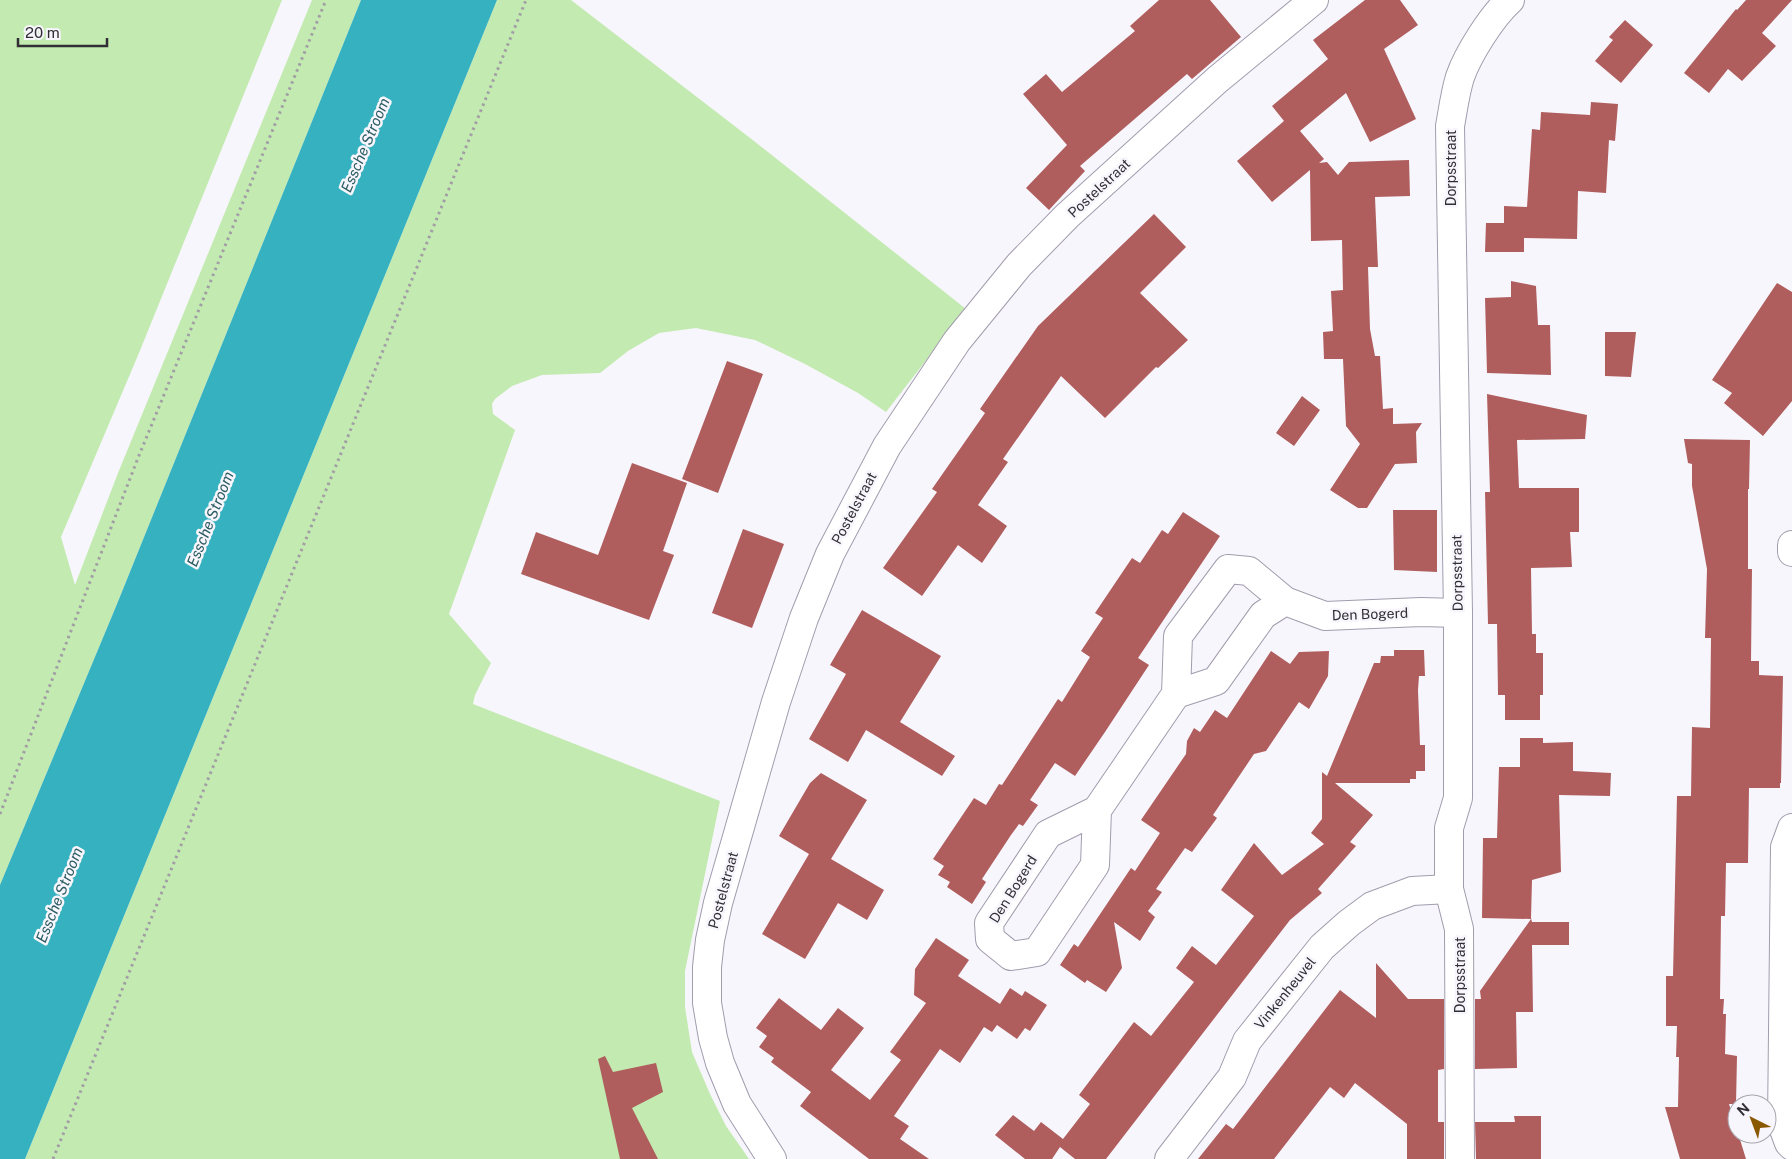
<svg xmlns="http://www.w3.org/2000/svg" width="1792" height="1159" font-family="'Public Sans',sans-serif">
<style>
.green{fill:#c3eab0}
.water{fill:#35b1bf}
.building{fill:#af5e5d}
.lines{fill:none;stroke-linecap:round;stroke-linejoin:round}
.street-casing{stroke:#a29cad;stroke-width:30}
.secondary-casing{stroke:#a29cad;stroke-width:30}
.path{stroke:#a19ea5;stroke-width:3;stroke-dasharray:2.5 4;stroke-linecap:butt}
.street{stroke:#fff;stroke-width:28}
.secondary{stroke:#fff;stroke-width:28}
.labels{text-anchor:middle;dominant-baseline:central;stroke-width:5;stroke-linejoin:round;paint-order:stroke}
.street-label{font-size:14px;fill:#312e35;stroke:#f8f6fd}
.water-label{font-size:15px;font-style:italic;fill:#2a5c62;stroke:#f8f6fd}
</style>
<rect width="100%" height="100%" fill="#f8f6fd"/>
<path class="green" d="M 0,0 L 282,0 L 139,353 L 61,537 L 75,585 L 118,473 L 312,0 L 361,0 L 117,604 L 0,885 Z
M 497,0 L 571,0 L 754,141 L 966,309 L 886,412 L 858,393 L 805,364 L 755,340 L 696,328 L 659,333 L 628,351 L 600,373 L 542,375 L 512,386 L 495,399 L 492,404 L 493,414 L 515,430 L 449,614 L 491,663 L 475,695 L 473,704 L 720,801 L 685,971 L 685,1007 L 692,1052 L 710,1094 L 726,1126 L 749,1159 L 25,1159 Z"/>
<path class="water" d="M 361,0 L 497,0 L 25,1159 L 0,1159 L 0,885 L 117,604 Z"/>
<path class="building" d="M 1159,0 L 1210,0 L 1241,37 L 1192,79 L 1187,74 L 1080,166 L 1085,171 L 1049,210 L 1026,188 L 1067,145 L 1023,94 L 1046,74 L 1062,92 L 1135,31 L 1130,26 Z
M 1365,0 L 1400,0 L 1418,25 L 1384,49 L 1416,119 L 1370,142 L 1346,93 L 1300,131 L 1324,159 L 1319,163 L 1327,162 L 1338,175 L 1349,162 L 1409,160 L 1410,196 L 1375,197 L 1378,267 L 1368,267 L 1370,329 L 1375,356 L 1380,356 L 1383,409 L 1393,408 L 1393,424 L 1422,423 L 1416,432 L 1417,463 L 1395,464 L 1367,508 L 1358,508 L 1330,490 L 1360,444 L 1346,426 L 1343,359 L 1324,359 L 1323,332 L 1333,331 L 1331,291 L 1343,290 L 1342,240 L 1311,241 L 1310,170 L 1272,202 L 1237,161 L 1284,121 L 1272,106 L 1328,59 L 1313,40 Z
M 1746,0 L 1792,0 L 1762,33 L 1776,46 L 1742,81 L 1728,69 L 1709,93 L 1684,73 L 1736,9 L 1737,10 Z
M 1625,20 L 1653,45 L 1621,83 L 1595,61 L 1613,40 L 1609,37 Z
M 1591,102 L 1618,104 L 1615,141 L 1609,140 L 1606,193 L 1578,191 L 1577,239 L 1524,238 L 1524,252 L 1485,252 L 1486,223 L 1504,223 L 1504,206 L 1527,207 L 1532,129 L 1540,130 L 1541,112 L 1590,115 Z
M 1154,214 L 1186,247 L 1140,293 L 1188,340 L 1158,368 L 1156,367 L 1105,418 L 1061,376 L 1003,459 L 1008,462 L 978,505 L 1007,526 L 982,563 L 958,545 L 922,596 L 883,568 L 937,492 L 932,489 L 985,413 L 980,409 L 1038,326 Z
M 1511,281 L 1536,286 L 1538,325 L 1550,325 L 1551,375 L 1487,373 L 1485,298 L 1511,297 Z
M 1777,283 L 1792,292 L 1792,401 L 1763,436 L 1724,403 L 1732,393 L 1712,380 Z
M 1605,332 L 1636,332 L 1631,377 L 1605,376 Z
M 727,361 L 763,374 L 718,493 L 682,479 Z
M 1487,394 L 1587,415 L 1585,439 L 1517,440 L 1519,488 L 1579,488 L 1579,532 L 1570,532 L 1572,567 L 1531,568 L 1532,634 L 1536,634 L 1536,653 L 1543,653 L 1543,695 L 1540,695 L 1540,720 L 1505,720 L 1505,695 L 1498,695 L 1497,624 L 1488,624 L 1485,492 L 1490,492 Z
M 1302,396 L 1320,410 L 1294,446 L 1276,433 Z
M 1684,439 L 1750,440 L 1749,489 L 1748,489 L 1748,569 L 1752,569 L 1751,661 L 1759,661 L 1759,675 L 1783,676 L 1781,783 L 1780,783 L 1780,788 L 1749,788 L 1748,863 L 1726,863 L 1725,916 L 1721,916 L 1720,999 L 1724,999 L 1723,1014 L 1726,1014 L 1725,1054 L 1737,1056 L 1736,1104 L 1729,1104 L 1746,1159 L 1680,1159 L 1665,1107 L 1678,1107 L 1679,1057 L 1676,1057 L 1677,1026 L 1666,1026 L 1666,976 L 1673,976 L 1677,796 L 1691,796 L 1692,727 L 1710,728 L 1711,638 L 1705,638 L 1707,569 L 1692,486 L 1692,464 L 1688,463 Z
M 632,463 L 687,483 L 663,551 L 674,555 L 649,620 L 521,574 L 536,532 L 598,555 Z
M 1393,510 L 1437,510 L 1437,572 L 1394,570 Z
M 1183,512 L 1220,536 L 1138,658 L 1149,665 L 1105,732 L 1075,776 L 1055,763 L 1030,800 L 1038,805 L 1023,826 L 1019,824 L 1011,835 L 982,879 L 986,882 L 972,904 L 947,887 L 950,882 L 938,875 L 944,866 L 933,859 L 974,798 L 986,805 L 999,784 L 1002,785 L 1058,699 L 1062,702 L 1090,657 L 1081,651 L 1103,618 L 1095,613 L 1132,558 L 1140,563 L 1162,530 L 1168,534 Z
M 743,529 L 784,544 L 752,628 L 712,613 Z
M 862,610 L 941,656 L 900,722 L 955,756 L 942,776 L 866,730 L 848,762 L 809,739 L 846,674 L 830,665 Z
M 1394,650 L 1424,650 L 1425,676 L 1419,676 L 1418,690 L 1420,745 L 1425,745 L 1425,771 L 1416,771 L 1416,779 L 1410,779 L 1410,783 L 1335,783 L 1373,815 L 1350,842 L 1356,846 L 1318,889 L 1322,893 L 1290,920 L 1106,1159 L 1075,1159 L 1060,1147 L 1052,1159 L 1025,1159 L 995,1135 L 1013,1115 L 1034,1131 L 1041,1122 L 1063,1139 L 1090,1104 L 1079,1095 L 1134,1022 L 1151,1036 L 1194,982 L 1176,968 L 1192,946 L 1216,965 L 1254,916 L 1221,890 L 1254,843 L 1282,875 L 1324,844 L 1311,833 L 1322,819 L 1322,772 L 1327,776 L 1374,663 L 1380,663 L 1381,656 L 1394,656 Z
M 1271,651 L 1290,664 L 1299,652 L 1329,651 L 1328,676 L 1309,709 L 1299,702 L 1266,751 L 1254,754 L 1213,815 L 1217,818 L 1192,852 L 1185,848 L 1156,889 L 1162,892 L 1148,911 L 1155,917 L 1140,941 L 1114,922 L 1122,968 L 1106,992 L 1087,980 L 1085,983 L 1060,965 L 1074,944 L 1078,947 L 1131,868 L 1135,871 L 1160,833 L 1141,820 L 1186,754 L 1187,741 L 1194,728 L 1200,732 L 1215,710 L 1227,718 Z
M 1520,738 L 1543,738 L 1543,743 L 1573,742 L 1573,771 L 1611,773 L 1610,796 L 1559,795 L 1561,872 L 1532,880 L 1531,918 L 1532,922 L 1569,922 L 1569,945 L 1532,945 L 1533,1012 L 1516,1012 L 1517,1068 L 1475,1069 L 1475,999 L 1481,999 L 1480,991 L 1531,919 L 1482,918 L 1483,838 L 1497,838 L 1499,767 L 1520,767 Z
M 821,773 L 867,800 L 831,859 L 884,890 L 867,920 L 838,903 L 805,959 L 762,934 L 809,854 L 779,836 L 810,783 Z
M 936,938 L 969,960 L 958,976 L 1000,1004 L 1010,988 L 1022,996 L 1025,991 L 1047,1005 L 1030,1031 L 1025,1028 L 1017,1039 L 997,1025 L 992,1032 L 984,1027 L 960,1063 L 940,1049 L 894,1116 L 909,1126 L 900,1139 L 929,1159 L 869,1159 L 800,1106 L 811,1092 L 771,1062 L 774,1058 L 759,1047 L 767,1036 L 756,1028 L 779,998 L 821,1030 L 838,1008 L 864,1028 L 831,1070 L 870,1100 L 901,1060 L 890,1052 L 926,1003 L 914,995 L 915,969 Z
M 1376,963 L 1408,999 L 1444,999 L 1444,1069 L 1438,1070 L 1438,1122 L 1444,1122 L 1444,1159 L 1407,1159 L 1407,1124 L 1355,1083 L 1344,1098 L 1330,1087 L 1274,1159 L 1198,1159 L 1226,1124 L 1233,1129 L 1340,990 L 1376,1018 Z
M 605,1056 L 613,1072 L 656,1063 L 663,1092 L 632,1108 L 658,1159 L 620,1159 L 598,1059 Z
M 1514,1116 L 1541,1116 L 1541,1159 L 1476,1159 L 1475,1122 L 1515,1122 Z"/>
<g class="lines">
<g class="street-casing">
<path id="street" d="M 1792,545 L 1792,552
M 1176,694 L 1178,636 L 1228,569 L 1249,571 L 1285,601
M 1097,810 L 1095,865 L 1037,952 L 1011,956 L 990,939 L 989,923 L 1048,834 L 1097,810 L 1176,694 L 1216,681 L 1263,615 L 1285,601 L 1325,616 L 1421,612 L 1458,613
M 1792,828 L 1785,847 L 1782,1124 L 1789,1143 L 1792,1146
M 772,1159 L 737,1104 L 720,1063 L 713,1038 L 707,1003 L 707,967 L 710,940 L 718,903 L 776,702 L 804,618 L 830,554 L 887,446 L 957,341 L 1019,265 L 1067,216 L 1217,80 L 1314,0
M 1169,1159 L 1232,1077 L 1247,1041 L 1322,947 L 1349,923 L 1372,906 L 1412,891 L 1449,889"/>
</g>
<g class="secondary-casing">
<path id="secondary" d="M 1460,1159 L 1459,929 L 1449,889 L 1449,828 L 1458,798 L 1458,613 L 1450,126 C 1453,110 1455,93 1460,77 C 1468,54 1492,16 1510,0"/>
</g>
<path class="path" d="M 0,814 L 138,458 L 326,0
M 53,1159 L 526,0"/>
<use href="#street" class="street"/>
<use href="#secondary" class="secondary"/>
</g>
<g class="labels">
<g class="street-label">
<text transform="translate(1451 168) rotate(-90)">Dorpsstraat</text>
<text transform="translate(1099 188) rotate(-43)">Postelstraat</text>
<text transform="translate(854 508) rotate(-62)">Postelstraat</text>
<text transform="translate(1457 573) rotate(-91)">Dorpsstraat</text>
<text transform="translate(1370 614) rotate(-2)">Den Bogerd</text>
<text transform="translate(1013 889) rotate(-58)">Den Bogerd</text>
<text transform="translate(723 890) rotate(-75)">Postelstraat</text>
<text transform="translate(1460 975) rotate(-90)">Dorpsstraat</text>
<text transform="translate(1285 993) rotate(-51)">Vinkenheuvel</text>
</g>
<g class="water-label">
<text transform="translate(365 145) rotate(-67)">Essche Stroom</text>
<text transform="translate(210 519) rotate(-68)">Essche Stroom</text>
<text transform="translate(59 895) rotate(-68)">Essche Stroom</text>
</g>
</g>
<g transform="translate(1752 1119) rotate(318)"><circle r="24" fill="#f8f6fd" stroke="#a8a6ad"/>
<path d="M0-4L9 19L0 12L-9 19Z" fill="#8a5800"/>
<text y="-8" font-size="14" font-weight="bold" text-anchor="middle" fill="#312e35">N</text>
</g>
<path d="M18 38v8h89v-8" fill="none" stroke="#312e35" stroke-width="2.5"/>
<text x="25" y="38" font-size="15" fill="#312e35" stroke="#f8f6fd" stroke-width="4" paint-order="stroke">20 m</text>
</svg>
